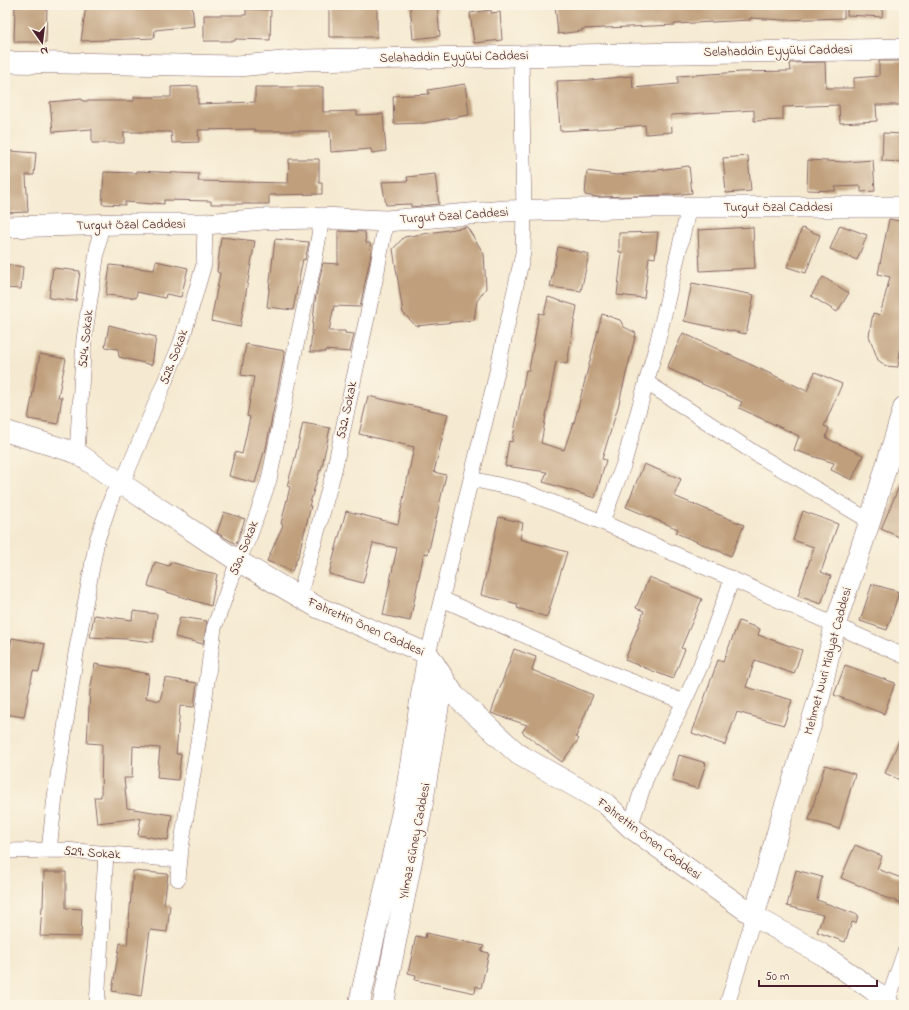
<svg xmlns="http://www.w3.org/2000/svg" width="909" height="1010" font-family="'Indie Flower',sans-serif">
<style>
.building{fill:#bf9f7b}
.lines{fill:none;stroke-linecap:round;stroke-linejoin:round}
.street-casing{stroke:#866665;stroke-width:16}
.secondary-casing{stroke:#866665;stroke-width:22}
.street{stroke:#fff;stroke-width:15}
.secondary{stroke:#fff;stroke-width:21}
.labels{text-anchor:middle;dominant-baseline:central;stroke-width:3.5;stroke-linejoin:round;paint-order:stroke}
.street-label{font-size:13px;fill:#4a1f2b;stroke:#fcf5e5}
</style>
<rect width="100%" height="100%" fill="#fcf5e5"/>
<filter id="ink" filterUnits="userSpaceOnUse"><feTurbulence type="fractalNoise" baseFrequency=".025" numOctaves="2"/><feDisplacementMap in="SourceGraphic" scale="8" xChannelSelector="R" yChannelSelector="G"/><feConvolveMatrix kernelMatrix="1 2 1 2 8 2 1 2 1" color-interpolation-filters="sRGB"/></filter>
<filter id="wash" filterUnits="userSpaceOnUse"><feTurbulence type="fractalNoise" baseFrequency=".012" numOctaves="4" result="noise"/><feDisplacementMap in="SourceGraphic" scale="16" xChannelSelector="R" yChannelSelector="G"/><feGaussianBlur stdDeviation="0.9" result="paint"/><feColorMatrix in="noise" values="0 0 0 0 0 0 0 0 0 0 0 0 0 0 0 0 0 1.4 0 .05"/><feComposite in="paint" operator="in"/></filter>
<g filter="url(#wash)">
<rect width="100%" height="100%" fill="#f5ead1"/>
<g id="blocks">
<path class="building" d="M 15,5 L 47,5 L 46,42 L 14,42 Z
M 86,5 L 192,5 L 194,26 L 155,30 L 154,38 L 81,41 Z
M 329,5 L 377,5 L 377,37 L 329,37 Z
M 410,5 L 437,5 L 440,36 L 413,39 Z
M 555,5 L 844,5 L 844,18 L 783,20 L 750,18 L 750,20 L 675,24 L 675,25 L 582,29 L 582,31 L 558,34 Z
M 847,5 L 883,5 L 882,17 L 847,15 Z
M 246,9 L 271,10 L 270,40 L 235,39 L 235,41 L 204,41 L 204,15 L 246,15 Z
M 491,10 L 491,13 L 500,12 L 502,40 L 474,43 L 470,13 Z
M 879,61 L 904,61 L 904,98 L 902,97 L 902,105 L 876,105 L 877,121 L 840,123 L 839,105 L 783,107 L 783,120 L 754,121 L 754,110 L 671,115 L 672,132 L 646,134 L 645,125 L 612,128 L 560,131 L 557,81 L 590,80 L 632,76 L 633,88 L 678,84 L 678,76 L 742,72 L 791,71 L 790,63 L 825,62 L 826,88 L 854,88 L 854,78 L 879,76 Z
M 465,84 L 469,115 L 424,123 L 394,124 L 393,96 L 429,94 L 428,90 Z
M 198,86 L 198,104 L 255,102 L 255,87 L 323,87 L 323,112 L 357,111 L 357,115 L 383,114 L 386,151 L 372,153 L 371,149 L 331,152 L 330,131 L 255,131 L 255,129 L 198,130 L 199,142 L 172,143 L 171,132 L 124,132 L 124,143 L 92,143 L 92,129 L 53,132 L 50,102 L 82,99 L 83,101 L 134,101 L 134,97 L 171,97 L 171,87 Z
M 883,133 L 904,134 L 904,162 L 882,161 Z
M 10,151 L 36,153 L 34,175 L 26,175 L 28,212 L 5,213 L 5,185 L 7,185 Z
M 748,156 L 751,191 L 726,193 L 723,158 Z
M 289,159 L 319,159 L 319,183 L 322,183 L 322,194 L 269,195 L 269,204 L 211,204 L 211,201 L 164,200 L 164,204 L 153,203 L 153,204 L 125,202 L 125,205 L 102,204 L 104,172 L 137,173 L 137,171 L 199,174 L 198,181 L 288,183 Z
M 808,160 L 845,162 L 873,160 L 875,191 L 861,192 L 861,186 L 835,187 L 835,191 L 807,190 Z
M 689,166 L 692,193 L 671,195 L 597,197 L 585,195 L 587,171 L 617,175 Z
M 435,174 L 439,204 L 411,207 L 411,204 L 386,205 L 382,182 L 408,181 L 407,177 Z
M 889,219 L 904,222 L 904,323 L 898,367 L 886,366 L 878,360 L 869,336 L 873,313 L 880,315 L 890,277 L 878,274 Z
M 840,225 L 867,235 L 857,260 L 830,249 Z
M 467,227 L 484,254 L 486,288 L 477,301 L 474,320 L 416,326 L 403,313 L 393,249 L 404,237 Z
M 753,227 L 755,268 L 700,271 L 698,230 Z
M 802,228 L 820,235 L 806,273 L 787,267 Z
M 338,231 L 365,232 L 366,243 L 370,243 L 371,254 L 360,307 L 334,306 L 329,331 L 345,331 L 345,333 L 354,334 L 350,352 L 325,350 L 325,352 L 310,352 L 315,301 L 323,263 L 338,264 Z
M 658,232 L 655,258 L 649,257 L 644,298 L 617,295 L 622,252 L 619,252 L 619,233 Z
M 221,237 L 255,241 L 240,327 L 211,321 L 220,273 L 217,272 Z
M 275,239 L 309,242 L 305,260 L 303,259 L 293,310 L 267,307 Z
M 558,247 L 589,254 L 581,291 L 550,287 Z
M 156,261 L 188,268 L 181,297 L 166,294 L 165,298 L 137,292 L 136,298 L 106,295 L 110,265 L 154,270 Z
M 5,264 L 23,267 L 21,289 L 5,288 Z
M 53,268 L 80,271 L 76,301 L 49,298 Z
M 823,277 L 849,293 L 837,312 L 811,296 Z
M 692,283 L 754,295 L 746,334 L 684,321 Z
M 548,297 L 577,306 L 567,364 L 556,362 L 541,443 L 564,450 L 573,423 L 574,423 L 602,314 L 620,320 L 624,327 L 636,333 L 618,407 L 602,459 L 606,460 L 595,498 L 543,482 L 547,472 L 505,466 L 509,441 L 512,442 L 526,370 L 529,370 L 539,313 L 544,314 Z
M 109,325 L 156,337 L 152,365 L 119,357 L 118,349 L 105,347 Z
M 683,333 L 807,391 L 815,372 L 842,384 L 824,426 L 829,428 L 826,438 L 863,455 L 852,480 L 831,470 L 834,463 L 794,450 L 799,436 L 739,408 L 742,402 L 667,368 Z
M 246,344 L 285,351 L 265,453 L 264,452 L 255,483 L 229,476 L 235,452 L 242,454 L 250,417 L 247,416 L 254,377 L 241,375 Z
M 40,354 L 66,359 L 58,397 L 62,397 L 58,424 L 28,419 Z
M 368,396 L 448,414 L 434,472 L 446,475 L 428,554 L 424,553 L 410,621 L 383,615 L 397,548 L 373,543 L 363,583 L 329,574 L 346,511 L 398,524 L 414,447 L 359,434 Z
M 303,423 L 330,428 L 321,471 L 320,470 L 309,506 L 311,506 L 300,549 L 301,549 L 292,571 L 267,561 L 283,525 L 281,524 L 290,487 L 287,486 L 295,458 Z
M 644,464 L 681,479 L 674,496 L 744,525 L 731,556 L 676,533 L 678,529 L 626,507 Z
M 904,475 L 904,539 L 881,529 Z
M 803,511 L 838,524 L 821,572 L 831,576 L 821,604 L 798,596 L 814,547 L 793,540 Z
M 224,512 L 245,519 L 236,544 L 217,533 Z
M 499,517 L 523,523 L 520,539 L 567,552 L 547,617 L 517,608 L 518,604 L 481,595 Z
M 155,562 L 169,566 L 171,562 L 197,570 L 217,574 L 211,606 L 148,586 Z
M 649,577 L 702,599 L 681,648 L 685,649 L 673,679 L 625,660 L 644,611 L 636,608 Z
M 872,584 L 899,592 L 887,630 L 860,621 Z
M 133,611 L 157,614 L 153,642 L 127,639 L 90,637 L 94,615 L 132,620 Z
M 180,617 L 207,621 L 203,644 L 175,637 Z
M 739,621 L 760,629 L 758,635 L 802,650 L 794,674 L 755,660 L 746,687 L 792,700 L 784,725 L 737,712 L 725,745 L 692,733 L 718,660 L 723,662 Z
M 12,638 L 45,644 L 39,672 L 33,671 L 24,717 L 5,714 L 5,675 Z
M 514,649 L 536,657 L 532,670 L 593,695 L 576,737 L 579,739 L 562,762 L 522,732 L 527,725 L 491,713 Z
M 95,664 L 149,674 L 146,698 L 160,701 L 165,678 L 197,683 L 194,707 L 180,706 L 176,754 L 181,754 L 178,780 L 157,778 L 160,748 L 133,746 L 132,778 L 124,778 L 127,808 L 172,815 L 168,840 L 138,835 L 141,818 L 97,823 L 94,797 L 101,797 L 102,744 L 87,743 L 90,691 Z
M 845,665 L 895,683 L 884,714 L 834,695 Z
M 904,729 L 904,782 L 885,773 Z
M 679,755 L 706,763 L 698,789 L 672,781 Z
M 825,765 L 855,774 L 839,829 L 809,820 Z
M 855,845 L 882,856 L 877,869 L 904,879 L 904,904 L 881,896 L 882,895 L 841,878 Z
M 796,870 L 822,877 L 817,900 L 858,915 L 856,923 L 852,922 L 845,942 L 817,932 L 823,915 L 787,906 Z
M 133,871 L 168,874 L 164,904 L 170,905 L 167,932 L 150,930 L 141,996 L 112,991 L 120,943 L 127,945 Z
M 44,872 L 66,872 L 66,908 L 82,909 L 81,937 L 40,936 L 42,907 L 43,907 Z
M 426,933 L 484,946 L 481,951 L 489,953 L 481,988 L 476,986 L 475,993 L 415,980 L 416,975 L 408,973 L 416,936 L 425,938 Z"/>
</g>
</g>
<g filter="url(#ink)">
<use href="#blocks" fill-opacity="0" stroke="#866665" stroke-width="1"/>
<g class="lines">
<g class="street-casing">
<path id="street" d="M 646,382 L 756,454 L 870,521
M 77,453 L 84,339 L 101,225
M 471,479 L 521,490 L 597,520 L 732,579 L 904,656
M 602,522 L 623,466 L 657,344 L 689,207
M 299,597 L 334,471 L 377,271 L 386,221
M 442,599 L 610,673 L 684,702
M 428,654 L 494,385 L 523,253 L 524,211 L 521,55
M 630,827 L 646,778 L 684,702 L 700,667 L 732,579
M 49,850 L 55,797 L 76,653 L 97,540 L 113,494 L 122,484 L 181,343 L 204,264 L 205,224
M 5,851 L 65,850 L 179,860
M 178,879 L 181,848 L 203,711 L 214,628 L 238,561 L 250,535 L 269,480 L 294,355 L 315,258 L 322,218
M 887,1003 L 904,954
M 97,1005 L 106,853
M 727,1005 L 754,916"/>
</g>
<g class="secondary-casing">
<path id="secondary" d="M 5,62 L 238,66 L 305,60 L 904,49
M 5,227 L 120,224 L 205,224 L 264,219 L 322,218 L 386,221 L 505,211 L 653,207 L 904,207
M 5,431 L 77,453 L 122,484 L 238,561 L 317,607 L 428,654 L 454,695 L 518,754 L 606,804 L 630,827 L 754,916 L 823,955 L 873,990 L 889,1005
M 754,916 L 782,816 L 820,695 L 835,625 L 870,521 L 904,407
M 359,1005 L 405,800 L 428,654
M 383,1005 L 420,818 L 443,677"/>
</g>
<use href="#street" class="street"/>
<use href="#secondary" class="secondary"/>
</g>
</g>
<g class="labels">
<g class="street-label">
<text transform="translate(778 51) rotate(-1)">Selahaddin Eyyübi Caddesi</text>
<text transform="translate(454 57) rotate(-1)">Selahaddin Eyyübi Caddesi</text>
<text x="778" y="207">Turgut Özal Caddesi</text>
<text transform="translate(454 216) rotate(-4)">Turgut Özal Caddesi</text>
<text transform="translate(131 225) rotate(-1)">Turgut Özal Caddesi</text>
<text transform="translate(86 339) rotate(-84)">524. Sokak</text>
<text transform="translate(174 357) rotate(-69)">528. Sokak</text>
<text transform="translate(347 410) rotate(-78)">532. Sokak</text>
<text transform="translate(244 548) rotate(-68)">530. Sokak</text>
<text transform="translate(366 627) rotate(24)">Fahrettin Önen Caddesi</text>
<text transform="translate(828 661) rotate(-75)">Mehmet Nuri Midyat Caddesi</text>
<text transform="translate(649 839) rotate(37)">Fahrettin Önen Caddesi</text>
<text transform="translate(415 841) rotate(-79)">Yılmaz Güney Caddesi</text>
<text transform="translate(92 853) rotate(4)">529. Sokak</text>
</g>
</g>
<rect width="909" height="1010" fill="none" stroke="#fcf5e5" stroke-width="20"/>
<g transform="translate(42 42) rotate(166)" stroke="#fcf5e5" stroke-width="3" paint-order="stroke">
<path d="M0-3L7 15L0 10L-7 15Z" fill="#4a1f2b"/>
<text y="-6" font-size="11" font-weight="bold" text-anchor="middle" fill="#4a1f2b">N</text>
</g>
<path d="M759 980v6h118v-6" fill="none" stroke="#4a1f2b" stroke-width="2"/>
<text x="765" y="980" font-size="12" fill="#4a1f2b" stroke="#fcf5e5" stroke-width="3" paint-order="stroke">50 m</text>
</svg>
